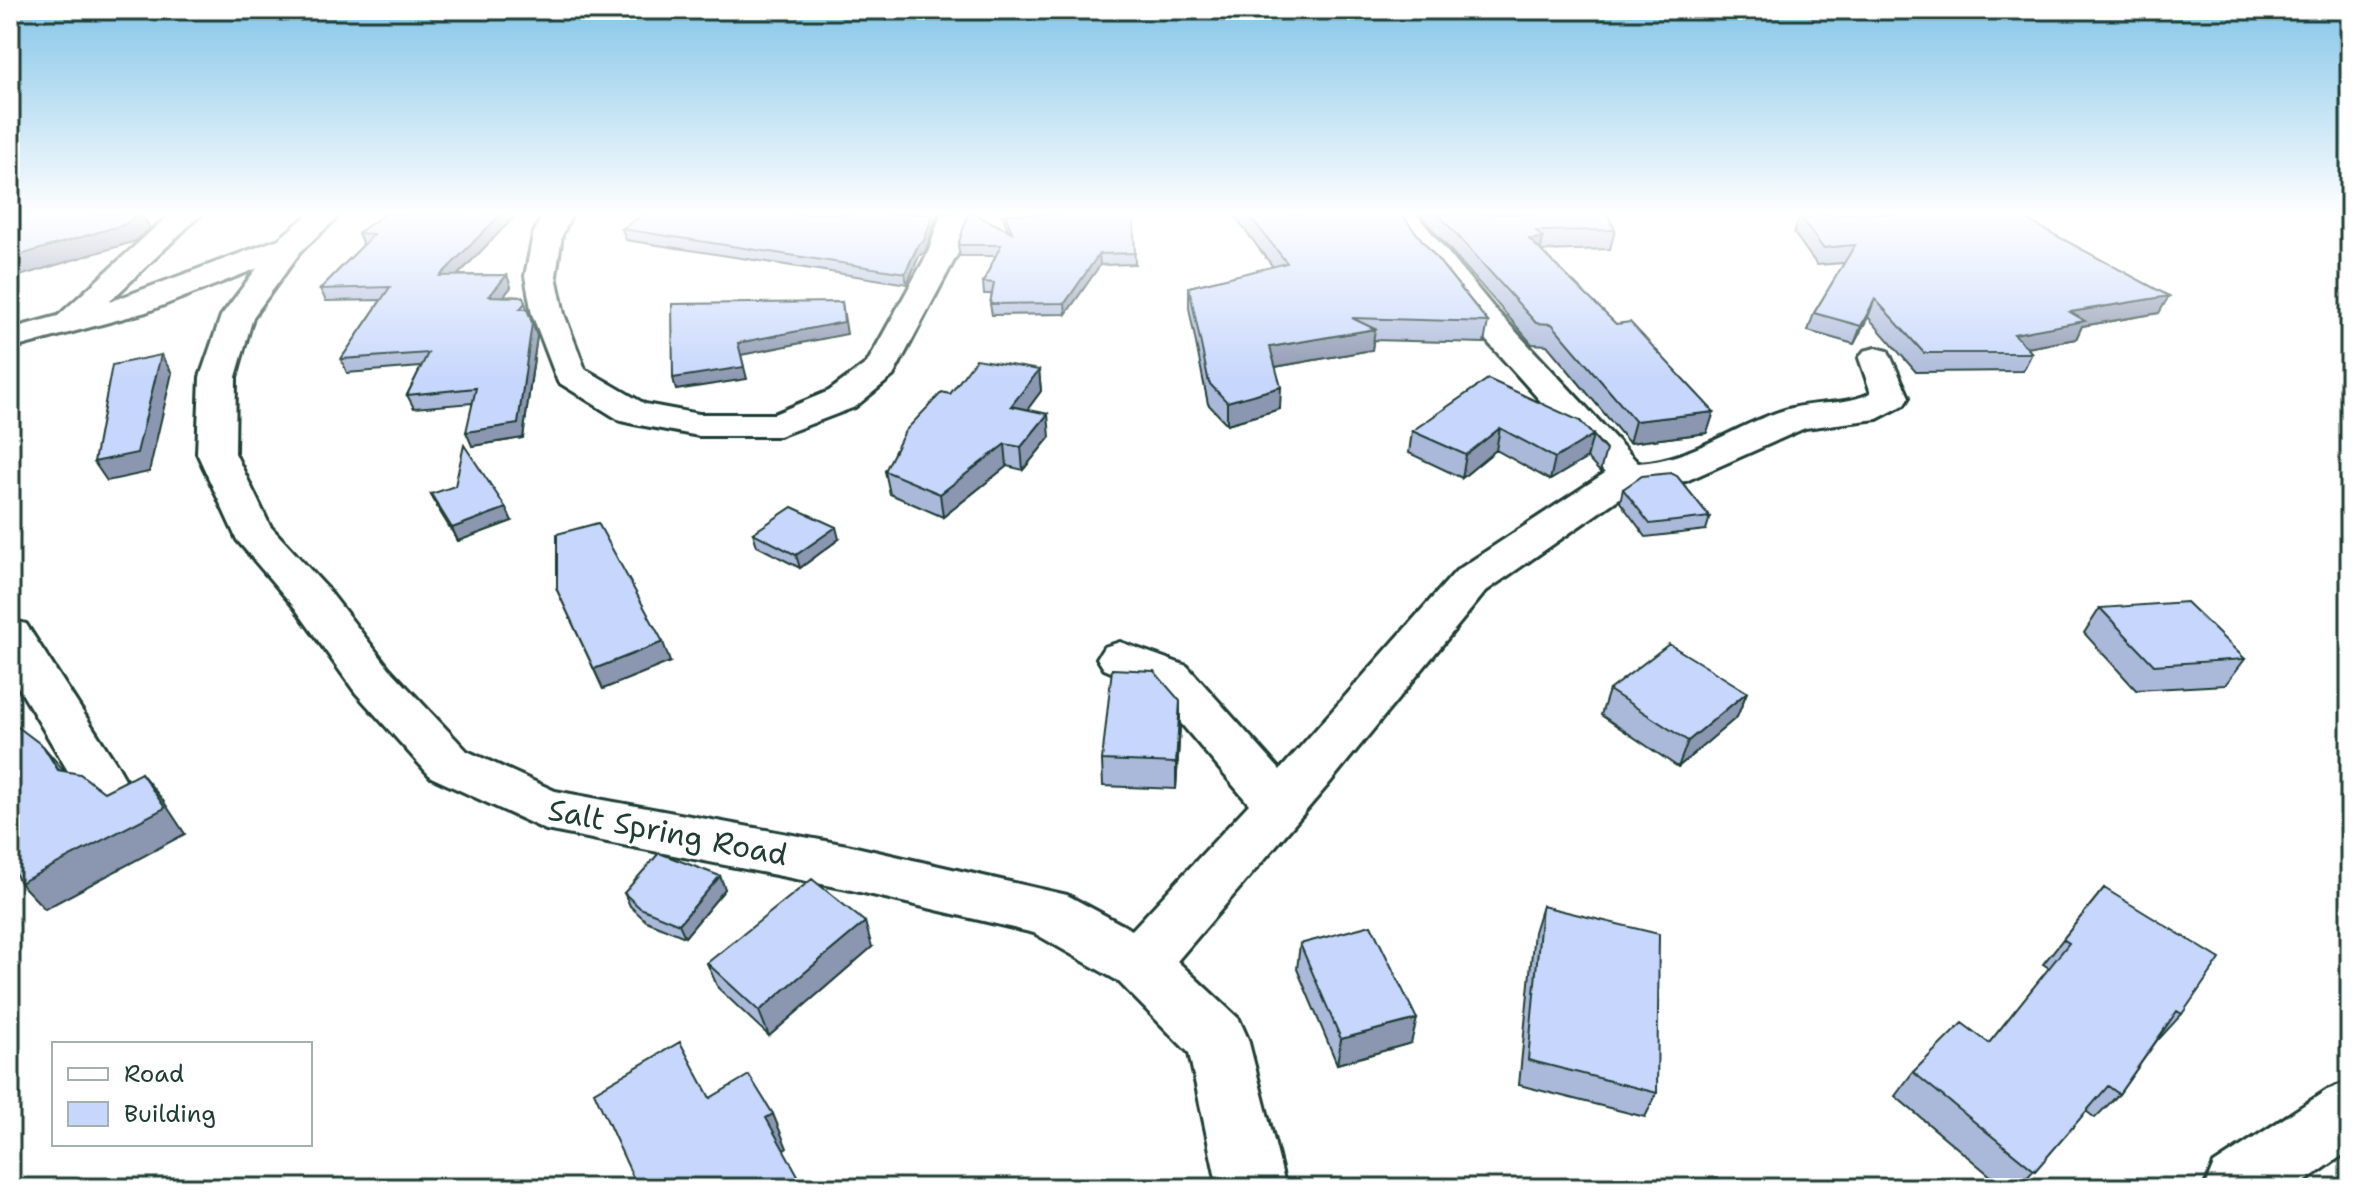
<svg xmlns="http://www.w3.org/2000/svg" width="2360" height="1198" font-family="'Shantell Sans',sans-serif">
<style>
.lines{fill:none;stroke-linecap:round;stroke-linejoin:round}
.street-casing{stroke:#1f3d34;stroke-width:6}
.secondary-casing{stroke:#1f3d34;stroke-width:6}
.street{fill:#fff;fill-rule:evenodd}
.secondary{fill:#fff;fill-rule:evenodd}
.wall{fill:#aab8d9;stroke:#1f3d34;stroke-width:2}
.shaded-wall{fill:#8b96b0;stroke:#1f3d34;stroke-width:2}
.building{fill:#c6d6fc;stroke:#1f3d34;stroke-width:2}
.labels{text-anchor:middle;dominant-baseline:central;stroke-width:6;stroke-linejoin:round;paint-order:stroke}
.street-label{font-size:30px;fill:#1f3d34;stroke:#fff}
</style>
<rect width="100%" height="100%" fill="#fff"/>
<filter id="ink" filterUnits="userSpaceOnUse"><feTurbulence type="fractalNoise" baseFrequency=".0125" numOctaves="2"/><feDisplacementMap in="SourceGraphic" scale="16" xChannelSelector="R" yChannelSelector="G"/><feConvolveMatrix kernelMatrix="1 2 1 2 8 2 1 2 1" color-interpolation-filters="sRGB"/></filter>
<g filter="url(#ink)">
<g class="lines">
<g class="street-casing">
<path id="street" d="M 170,214 L 201,214 L 109,302 L 279,239 L 290,236 L 301,239 L 305,245 L 301,251 L 146,312 L 10,349 L 10,329 L 58,316 Z
M 543,214 L 572,214 L 562,235 L 556,276 L 564,314 L 585,369 L 645,404 L 699,414 L 774,414 L 829,391 L 867,363 L 928,253 L 941,214 L 970,214 L 958,253 L 893,376 L 855,407 L 779,436 L 699,436 L 634,424 L 621,421 L 558,382 L 532,314 L 525,276 L 533,235 Z
M 1386,214 L 1416,214 L 1492,306 L 1638,463 C 1693,460 1736,424 1788,409 C 1816,401 1845,406 1871,393 L 1859,358 L 1864,351 L 1876,348 L 1888,351 L 1909,397 L 1904,405 L 1877,419 L 1805,428 L 1686,481 L 1637,486 L 1486,591 L 1327,786 L 1160,981 L 1139,988 L 1118,981 L 1110,963 L 1118,945 L 1249,804 L 1153,690 L 1104,669 L 1097,658 L 1104,647 L 1120,642 L 1187,666 L 1280,770 L 1456,571 L 1605,473 L 1468,320 Z
M 10,620 L 26,624 L 117,765 L 125,779 L 117,793 L 99,798 L 81,793 L 10,673 Z
M 2350,1081 L 2350,1150 L 2296,1188 L 2204,1188 L 2214,1164 L 2327,1090 Z"/>
</g>
<g class="secondary-casing">
<path id="secondary" d="M 309,214 L 341,214 L 301,251 L 253,317 L 236,377 L 235,453 L 270,526 L 327,588 L 389,668 L 467,751 L 555,791 L 847,845 L 1067,895 L 1160,945 L 1239,1019 L 1248,1039 L 1286,1188 L 1218,1188 L 1189,1053 L 1118,981 L 1034,933 L 847,889 L 546,830 L 431,777 L 355,692 L 295,608 L 237,540 L 197,453 L 200,377 L 221,316 L 279,239 Z"/>
</g>
<use href="#street" class="street"/>
<use href="#secondary" class="secondary"/>
</g>
<path class="wall" d="M 517,214 L 458,275 L 507,275 L 511,287 L 504,296 L 523,297 L 537,336 L 523,438 L 472,446 L 472,403 L 414,408 L 407,395 L 421,367 L 347,373 L 341,359 L 381,300 L 326,301 L 320,289 L 363,245 L 358,233 Z
M 644,214 L 938,214 L 925,252 L 919,256 L 907,284 L 626,240 L 622,229 Z
M 1002,214 L 1133,214 L 1135,264 L 1100,265 L 1066,314 L 992,315 L 990,304 L 992,294 L 984,294 L 983,282 L 996,256 L 960,256 L 958,245 L 1008,230 Z
M 1233,214 L 1401,214 L 1488,322 L 1484,343 L 1373,340 L 1372,350 L 1275,367 L 1280,409 L 1227,424 L 1208,404 L 1189,308 L 1189,287 L 1273,267 Z
M 1419,214 L 1607,214 L 1615,230 L 1610,249 L 1541,251 L 1707,433 L 1629,443 L 1547,345 L 1532,344 Z
M 1800,216 L 2159,313 L 2082,326 L 2076,339 L 2027,348 L 2032,353 L 2023,371 L 1916,372 L 1868,317 L 1854,344 L 1808,331 L 1814,313 L 1844,263 L 1817,265 L 1794,233 Z
M 1039,370 L 1041,391 L 1027,410 L 1050,437 L 1023,470 L 1007,466 L 943,517 L 890,494 L 885,471 L 950,394 Z
M 1580,421 L 1606,450 L 1600,472 L 1587,458 L 1550,480 L 1496,450 L 1462,478 L 1409,453 L 1412,431 Z
M 1623,489 L 1710,517 L 1706,530 L 1646,537 L 1620,502 Z
M 431,494 L 512,521 L 458,541 L 437,507 Z
M 753,533 L 839,539 L 800,568 L 757,546 Z
M 557,590 L 670,662 L 603,689 Z
M 2100,608 L 2245,659 L 2225,685 L 2136,690 L 2084,633 Z
M 1609,690 L 1747,692 L 1737,717 L 1678,767 L 1601,715 Z
M 1180,726 L 1176,789 L 1103,786 L 1102,760 Z
M 720,876 L 725,889 L 685,937 L 646,921 L 630,906 L 624,893 Z
M 2104,888 L 2182,1014 L 2159,1039 L 2158,1039 L 2119,1094 L 2095,1118 L 2086,1111 L 2018,1188 L 2005,1188 L 1895,1096 L 1913,1072 L 1989,1043 L 2049,968 L 2043,964 Z
M 1542,906 L 1657,1093 L 1645,1117 L 1519,1085 L 1534,932 Z
M 1300,944 L 1411,1043 L 1337,1064 L 1297,969 Z
M 872,947 L 769,1036 L 718,988 L 707,963 Z"/>
<path class="shaded-wall" d="M 137,214 L 142,214 L 150,228 L 136,241 L 10,279 L 10,258 Z
M 501,214 L 517,214 L 445,288 L 440,276 Z
M 933,214 L 938,214 L 925,252 L 919,256 L 907,284 L 905,273 Z
M 1543,238 L 1539,258 L 1529,239 Z
M 1099,254 L 1100,265 L 1066,314 L 1065,303 Z
M 507,275 L 511,287 L 494,309 L 489,296 Z
M 2169,296 L 2159,313 L 2082,326 L 2076,339 L 2005,352 L 2014,334 L 2070,312 Z
M 1875,299 L 1868,317 L 1854,344 L 1861,326 Z
M 842,302 L 847,334 L 741,355 L 747,379 L 676,390 L 673,378 L 738,343 Z
M 532,323 L 537,336 L 523,438 L 472,446 L 466,432 Z
M 1375,329 L 1372,350 L 1269,368 L 1270,347 Z
M 161,355 L 172,373 L 149,472 L 107,481 L 94,462 Z
M 1039,370 L 1041,391 L 1013,429 L 1011,406 Z
M 1281,387 L 1280,409 L 1227,424 L 1227,402 Z
M 1714,412 L 1707,433 L 1629,443 L 1635,421 Z
M 1048,414 L 1050,437 L 1023,470 L 1021,447 Z
M 1500,428 L 1496,450 L 1462,478 L 1466,455 Z
M 1593,435 L 1587,458 L 1550,480 L 1555,458 Z
M 1005,444 L 1007,466 L 943,517 L 940,494 Z
M 506,508 L 512,521 L 458,541 L 452,528 Z
M 836,527 L 839,539 L 800,568 L 796,555 Z
M 663,642 L 670,662 L 603,689 L 594,669 Z
M 1747,692 L 1737,717 L 1678,767 L 1688,741 Z
M 1180,701 L 1180,726 L 1176,789 L 1176,763 Z
M 43,746 L 65,772 L 58,770 Z
M 141,773 L 162,799 L 185,834 L 45,909 L 20,883 Z
M 720,876 L 725,889 L 685,937 L 679,924 Z
M 865,922 L 872,947 L 769,1036 L 759,1011 Z
M 1417,1019 L 1411,1043 L 1337,1064 L 1341,1039 Z
M 773,1114 L 787,1148 L 781,1152 L 766,1118 Z"/>
<path class="building" d="M 10,214 L 137,214 L 126,224 L 10,258 Z
M 385,214 L 501,214 L 440,276 L 507,275 L 489,296 L 523,297 L 525,303 L 520,309 L 527,309 L 532,323 L 518,424 L 466,432 L 476,388 L 407,395 L 428,353 L 341,359 L 390,287 L 320,289 L 374,234 L 358,233 Z
M 644,214 L 933,214 L 924,241 L 918,245 L 905,273 L 622,229 Z
M 968,214 L 974,214 L 1012,232 L 1005,214 L 1133,214 L 1135,253 L 1099,254 L 1065,303 L 990,304 L 994,283 L 983,282 L 1001,245 L 958,245 Z
M 1248,214 L 1401,214 L 1488,322 L 1352,318 L 1375,329 L 1270,347 L 1281,387 L 1227,402 L 1209,383 L 1189,287 L 1287,263 Z
M 1438,214 L 1607,214 L 1615,230 L 1536,231 L 1543,238 L 1529,239 L 1616,324 L 1630,322 L 1714,412 L 1635,421 L 1552,324 L 1536,323 Z
M 1806,214 L 2016,214 L 2169,296 L 2070,312 L 2085,321 L 2014,334 L 2032,353 L 1924,353 L 1875,299 L 1861,326 L 1814,313 L 1855,245 L 1823,248 L 1800,216 Z
M 842,302 L 844,322 L 738,343 L 744,367 L 673,378 L 672,304 Z
M 161,355 L 137,453 L 94,462 L 112,365 Z
M 976,359 L 1039,370 L 1011,406 L 1048,414 L 1021,447 L 1005,444 L 940,494 L 885,471 L 905,431 L 942,392 L 950,394 Z
M 1488,379 L 1580,421 L 1606,450 L 1593,435 L 1555,458 L 1500,428 L 1466,455 L 1412,431 Z
M 464,445 L 506,508 L 452,528 L 431,494 L 455,486 Z
M 1671,473 L 1677,476 L 1710,517 L 1650,524 L 1623,489 L 1642,476 Z
M 792,507 L 836,527 L 796,555 L 753,533 Z
M 598,523 L 663,642 L 594,669 L 557,590 L 557,534 Z
M 2186,602 L 2245,659 L 2154,665 L 2100,608 Z
M 1669,644 L 1747,692 L 1688,741 L 1609,690 Z
M 1112,669 L 1154,671 L 1180,701 L 1176,763 L 1102,760 Z
M 10,721 L 43,746 L 58,770 L 80,774 L 104,792 L 141,773 L 165,808 L 20,883 L 10,862 Z
M 659,853 L 720,876 L 679,924 L 640,908 L 624,893 Z
M 812,879 L 865,922 L 759,1011 L 707,963 Z
M 2104,888 L 2220,959 L 2182,1014 L 2177,1011 L 2119,1094 L 2108,1086 L 2035,1171 L 1913,1072 L 1962,1023 L 1989,1043 L 2069,943 L 2063,939 Z
M 1542,906 L 1659,934 L 1657,1093 L 1528,1060 Z
M 1371,925 L 1417,1019 L 1341,1039 L 1300,944 Z
M 680,1042 L 710,1098 L 749,1075 L 773,1114 L 766,1118 L 805,1188 L 638,1188 L 594,1092 Z"/>
</g>
<linearGradient id="sky" x2="0" y2="1"><stop stop-color="#84c5e8"/><stop offset="0.56" stop-color="#fff"/><stop offset="1" stop-color="#fff" stop-opacity="0"/></linearGradient>
<rect width="2360" height="382" fill="url(#sky)"/>
<g class="labels">
<g class="street-label">
<text transform="translate(668 832) rotate(11)">Salt Spring Road</text>
</g>
</g>
<rect width="2360" height="1198" fill="none" stroke="#fff" stroke-width="40"/>
<rect x="20" y="20" width="2320" height="1158" fill="none" stroke="#1f3d34" stroke-width="3" filter="url(#ink)"/>
<rect x="52" y="1042" width="260" height="104" fill="#ffffff" stroke="#a5b1ae" stroke-width="2"/>
<rect x="68" y="1068" width="40" height="12" fill="#ffffff" stroke="#a5b1ae" stroke-width="2"/>
<text x="124" y="1082" font-size="24" fill="#1f3d34">Road</text>
<rect x="68" y="1102" width="40" height="24" fill="#c6d6fc" stroke="#a5b1ae" stroke-width="2"/>
<text x="124" y="1122" font-size="24" fill="#1f3d34">Building</text>
</svg>
